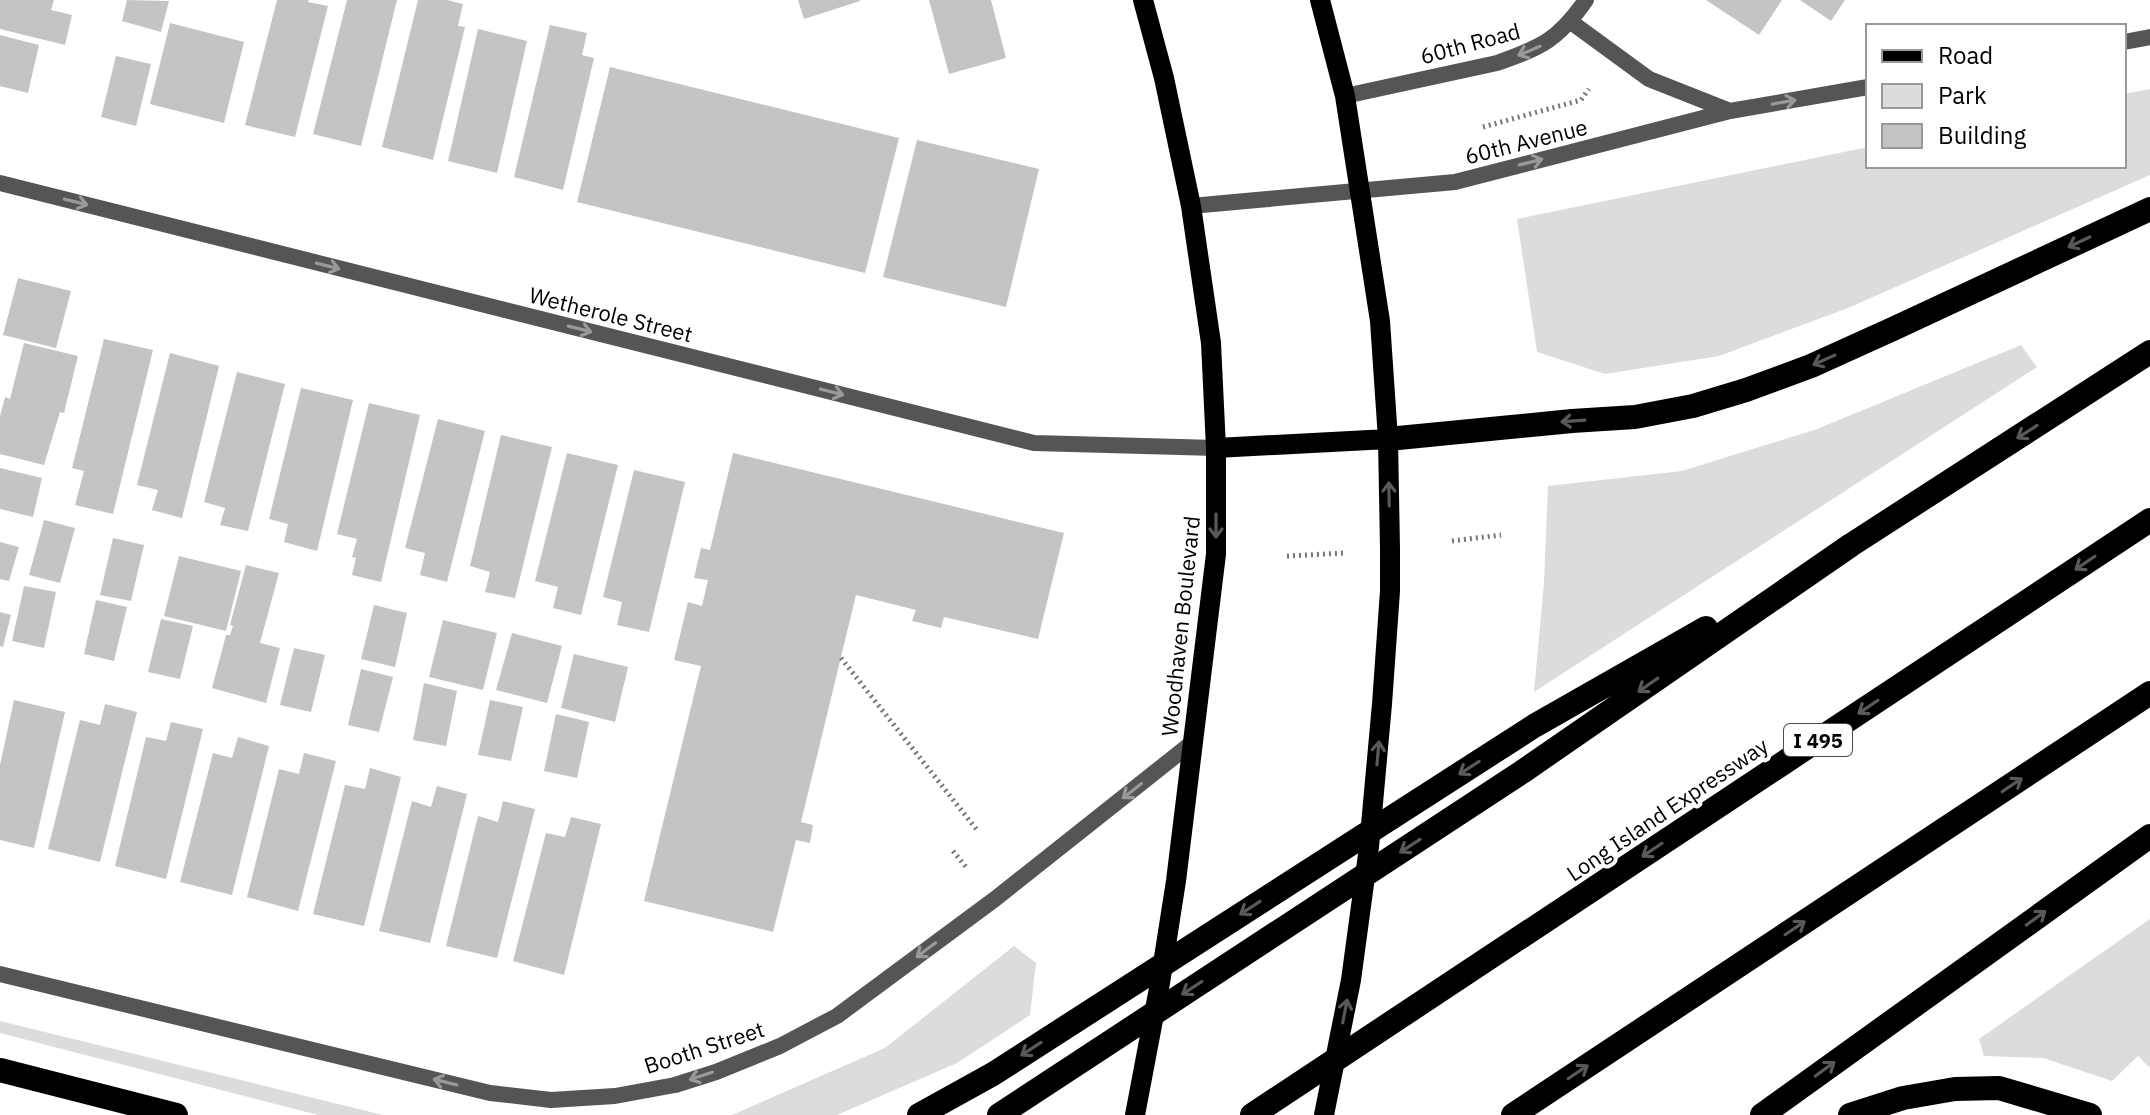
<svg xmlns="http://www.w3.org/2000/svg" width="2150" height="1115" font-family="'IBM Plex Sans',sans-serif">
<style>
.green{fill:#dcdcdc}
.building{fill:#c4c4c4}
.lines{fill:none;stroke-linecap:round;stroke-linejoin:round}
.path{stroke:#777;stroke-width:5;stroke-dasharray:2 4;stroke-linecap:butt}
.minor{stroke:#555;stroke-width:16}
.primary{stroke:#000;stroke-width:20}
.motorway{stroke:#000;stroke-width:24}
.oneway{stroke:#999}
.oneway2{stroke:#595959}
.labels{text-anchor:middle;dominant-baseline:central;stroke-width:8;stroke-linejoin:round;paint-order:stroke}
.shield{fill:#fff;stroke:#4c4c4c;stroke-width:2}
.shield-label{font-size:20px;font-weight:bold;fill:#000}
.street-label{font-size:22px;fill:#000;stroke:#fff}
</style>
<rect width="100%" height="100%" fill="#fff"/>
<path class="green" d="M 2150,89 L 2150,175 L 1848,308 L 1719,356 L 1605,374 L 1537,352 L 1517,219 L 1868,147 L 1868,166 L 2124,166 L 2124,94 Z
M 2021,345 L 2037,367 L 1534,692 L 1544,582 L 1548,486 L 1682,471 L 1817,429 Z
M 2150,919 L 2150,1068 L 2138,1056 L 2112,1081 L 2043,1058 L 1984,1056 L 1979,1039 Z
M 1014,946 L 1036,963 L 1030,1015 L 957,1063 L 837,1115 L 732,1115 L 885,1048 Z
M 0,1021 L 383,1115 L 318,1115 L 0,1033 Z"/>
<path class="building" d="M 0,0 L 54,0 L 51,10 L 72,15 L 65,45 L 0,29 Z
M 127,0 L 169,1 L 161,32 L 122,21 Z
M 277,0 L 309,0 L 308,2 L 328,6 L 295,137 L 245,125 Z
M 347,0 L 397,0 L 361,146 L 313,134 Z
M 418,0 L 447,0 L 463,4 L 458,26 L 465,27 L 433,160 L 382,147 Z
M 798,0 L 860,0 L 860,1 L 804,19 Z
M 929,0 L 991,0 L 1006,58 L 949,74 Z
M 1706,0 L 1782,0 L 1759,35 Z
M 1800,0 L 1845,0 L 1831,21 Z
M 170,23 L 244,42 L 224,123 L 150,104 Z
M 550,25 L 587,33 L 582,55 L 594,58 L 563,190 L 514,177 Z
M 478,29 L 527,41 L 497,173 L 448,161 Z
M 0,35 L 39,45 L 28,93 L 0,86 Z
M 116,56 L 151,64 L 136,126 L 101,117 Z
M 610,67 L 899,138 L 865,273 L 577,202 Z
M 917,140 L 1039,169 L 1006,307 L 883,277 Z
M 18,278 L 71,291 L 56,348 L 3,335 Z
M 104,339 L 153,350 L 113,514 L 75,505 L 84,471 L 72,468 Z
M 24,343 L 78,356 L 64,413 L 60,412 L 44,465 L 0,454 L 0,416 L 5,397 L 10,399 Z
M 170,353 L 219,366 L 182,518 L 152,510 L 158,490 L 137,485 Z
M 237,372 L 285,384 L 248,531 L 220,525 L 225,508 L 204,502 Z
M 301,388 L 353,400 L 317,551 L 284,542 L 288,524 L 269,519 Z
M 369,403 L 420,415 L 381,582 L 352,575 L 356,558 L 352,557 L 357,539 L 337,534 Z
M 438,419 L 485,431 L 447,582 L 420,575 L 425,553 L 405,548 Z
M 501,435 L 552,447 L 515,598 L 485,592 L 490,572 L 470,566 Z
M 567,453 L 618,465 L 581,615 L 553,608 L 558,587 L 535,581 Z
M 733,453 L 1064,533 L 1038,639 L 944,617 L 941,628 L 912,621 L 916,610 L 856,595 L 801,822 L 813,825 L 810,843 L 796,840 L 773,932 L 644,901 L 701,666 L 674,660 L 688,602 L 702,606 L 708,580 L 694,578 L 701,548 L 710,550 Z
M 0,468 L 42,478 L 33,517 L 0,509 Z
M 634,470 L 685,482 L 649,632 L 617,625 L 622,602 L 603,597 Z
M 44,520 L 75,528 L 60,583 L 29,575 Z
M 113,538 L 144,545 L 131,601 L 100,595 Z
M 0,542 L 19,547 L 9,581 L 0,579 Z
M 179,556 L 241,571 L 226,631 L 164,616 Z
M 246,565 L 279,573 L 260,643 L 280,648 L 266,703 L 212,688 L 226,635 L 230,635 L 233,626 L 230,625 Z
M 24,586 L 56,592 L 44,648 L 12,641 Z
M 96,600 L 127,607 L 114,661 L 84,654 Z
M 374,605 L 407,613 L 395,667 L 361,659 Z
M 0,612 L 11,615 L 3,647 L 0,646 Z
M 161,619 L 193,626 L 180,679 L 148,672 Z
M 443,620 L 497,633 L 483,690 L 429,677 Z
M 512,633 L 562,646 L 547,703 L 496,690 Z
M 294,648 L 325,655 L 311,712 L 280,705 Z
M 574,654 L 628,667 L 615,722 L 561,708 Z
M 361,669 L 393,677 L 379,732 L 348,725 Z
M 424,683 L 457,691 L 446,746 L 413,740 Z
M 14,700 L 65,712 L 34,848 L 0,840 L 0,765 Z
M 490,700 L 523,707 L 511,761 L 478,755 Z
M 105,704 L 137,712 L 100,862 L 48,849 L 80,720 L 100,725 Z
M 556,714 L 589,722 L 577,778 L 544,771 Z
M 171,722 L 203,729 L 166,879 L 115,866 L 146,737 L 166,741 Z
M 238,737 L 269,746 L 232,895 L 180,882 L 213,753 L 232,758 Z
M 304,753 L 336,761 L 298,911 L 247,897 L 279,769 L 299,774 Z
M 370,768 L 401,777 L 364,926 L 313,914 L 345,785 L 365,789 Z
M 437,786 L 467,794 L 430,943 L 379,931 L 412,801 L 431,807 Z
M 503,801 L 535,809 L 497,958 L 446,946 L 478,816 L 498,822 Z
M 571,817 L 601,824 L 564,975 L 513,961 L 546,833 L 565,837 Z"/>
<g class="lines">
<path class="path" d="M 1483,127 L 1581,100 L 1589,89
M 1452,541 L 1501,535
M 1287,556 L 1345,553
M 841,658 L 977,830
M 953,851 L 966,867"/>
<path class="minor" d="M 1571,22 L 1649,79 L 1730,111
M 2124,42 L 2150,37
M 1345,96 L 1497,63 C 1542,47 1558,40 1586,0
M 0,183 L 1034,443 L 1216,448
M 1191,206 L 1455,182 L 1730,111 L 1868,87
M 0,974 L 490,1093 L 551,1100 L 615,1096 L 675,1085 L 716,1072 L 780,1046 L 837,1016 L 995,899 L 1193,742"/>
<path class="primary" d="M 1320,0 L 1345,96 L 1380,321 L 1388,439 L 1390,548 L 1390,591 L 1382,704 L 1369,847 L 1351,980 L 1324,1115
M 1216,448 L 1388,439
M 1135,1115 L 1160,983 L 1176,881 L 1216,554 L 1216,448 L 1211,343 L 1191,206 L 1164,78 L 1143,0"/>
<path class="motorway" d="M 1388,439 L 1572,421 L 1635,417 L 1693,406 L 1746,390 L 1811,366 L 1895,328 L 2150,209
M 0,1070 L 176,1115
M 919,1115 L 993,1074 L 1534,726 L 1706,628
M 999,1115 L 1522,772 L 1851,545 L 2150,352
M 1252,1115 L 2150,520
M 1513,1115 L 2150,693
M 1762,1115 L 2150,836
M 1850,1115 L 1903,1098 L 1955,1089 L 1999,1088 L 2090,1115"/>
</g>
<defs><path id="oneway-shaft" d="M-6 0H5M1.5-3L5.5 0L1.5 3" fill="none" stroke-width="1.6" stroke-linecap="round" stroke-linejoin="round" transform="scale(2)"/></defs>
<g class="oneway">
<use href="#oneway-shaft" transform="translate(1529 51) rotate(157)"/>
<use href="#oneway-shaft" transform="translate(1784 102) rotate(-10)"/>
<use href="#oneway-shaft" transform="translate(1531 162) rotate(-14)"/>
<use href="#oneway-shaft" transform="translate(76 202) rotate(14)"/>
<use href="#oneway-shaft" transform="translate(328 266) rotate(14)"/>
<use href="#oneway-shaft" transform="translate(580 329) rotate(14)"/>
<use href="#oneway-shaft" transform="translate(832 392) rotate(14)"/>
<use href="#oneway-shaft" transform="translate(1132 791) rotate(142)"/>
<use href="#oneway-shaft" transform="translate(926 950) rotate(143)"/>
<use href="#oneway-shaft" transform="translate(701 1076) rotate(162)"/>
<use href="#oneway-shaft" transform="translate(445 1082) rotate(-166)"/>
</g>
<g class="oneway2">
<use href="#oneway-shaft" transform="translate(2079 242) rotate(155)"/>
<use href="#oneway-shaft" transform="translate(1824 360) rotate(156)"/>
<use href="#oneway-shaft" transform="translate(1573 421) rotate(176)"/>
<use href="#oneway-shaft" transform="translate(2027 432) rotate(147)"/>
<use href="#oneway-shaft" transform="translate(1389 494) rotate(-91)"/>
<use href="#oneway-shaft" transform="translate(1216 526) rotate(90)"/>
<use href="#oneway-shaft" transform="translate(2085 563) rotate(146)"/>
<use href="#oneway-shaft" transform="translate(1648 685) rotate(145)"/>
<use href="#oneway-shaft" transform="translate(1868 707) rotate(146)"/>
<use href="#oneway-shaft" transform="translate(1378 753) rotate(-85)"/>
<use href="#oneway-shaft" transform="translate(1469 768) rotate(147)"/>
<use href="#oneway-shaft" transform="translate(2012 785) rotate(-34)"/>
<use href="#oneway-shaft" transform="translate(1410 846) rotate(147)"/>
<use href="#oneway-shaft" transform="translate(1652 850) rotate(146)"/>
<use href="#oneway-shaft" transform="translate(1250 908) rotate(147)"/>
<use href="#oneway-shaft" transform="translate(2036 918) rotate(-36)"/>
<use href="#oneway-shaft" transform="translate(1795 928) rotate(-34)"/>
<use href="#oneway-shaft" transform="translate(1192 988) rotate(147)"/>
<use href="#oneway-shaft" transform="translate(1345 1011) rotate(-79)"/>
<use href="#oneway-shaft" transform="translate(1031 1049) rotate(147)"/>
<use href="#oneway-shaft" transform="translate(1825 1069) rotate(-36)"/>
<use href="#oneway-shaft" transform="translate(1578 1072) rotate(-34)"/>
</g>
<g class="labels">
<rect class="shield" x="1784" y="724" width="68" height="32" rx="6"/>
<g class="shield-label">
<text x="1818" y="740">I 495</text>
</g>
<g class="street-label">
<text transform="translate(1470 43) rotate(-15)">60th Road</text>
<text transform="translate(1526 141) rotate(-14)">60th Avenue</text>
<text transform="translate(611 314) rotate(14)">Wetherole Street</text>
<text transform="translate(1180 626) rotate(-84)">Woodhaven Boulevard</text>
<text transform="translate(1667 809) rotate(-34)">Long Island Expressway</text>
<text transform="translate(704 1047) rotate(-18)">Booth Street</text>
</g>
</g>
<rect x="1866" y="24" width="260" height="144" fill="#ffffff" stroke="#999999" stroke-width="2"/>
<rect x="1882" y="50" width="40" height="12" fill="#000000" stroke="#999999" stroke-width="2"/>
<text x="1938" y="64" font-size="24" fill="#000000">Road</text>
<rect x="1882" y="84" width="40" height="24" fill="#dcdcdc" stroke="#999999" stroke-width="2"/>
<text x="1938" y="104" font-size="24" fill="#000000">Park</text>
<rect x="1882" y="124" width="40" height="24" fill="#c4c4c4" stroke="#999999" stroke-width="2"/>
<text x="1938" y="144" font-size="24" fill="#000000">Building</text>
</svg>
